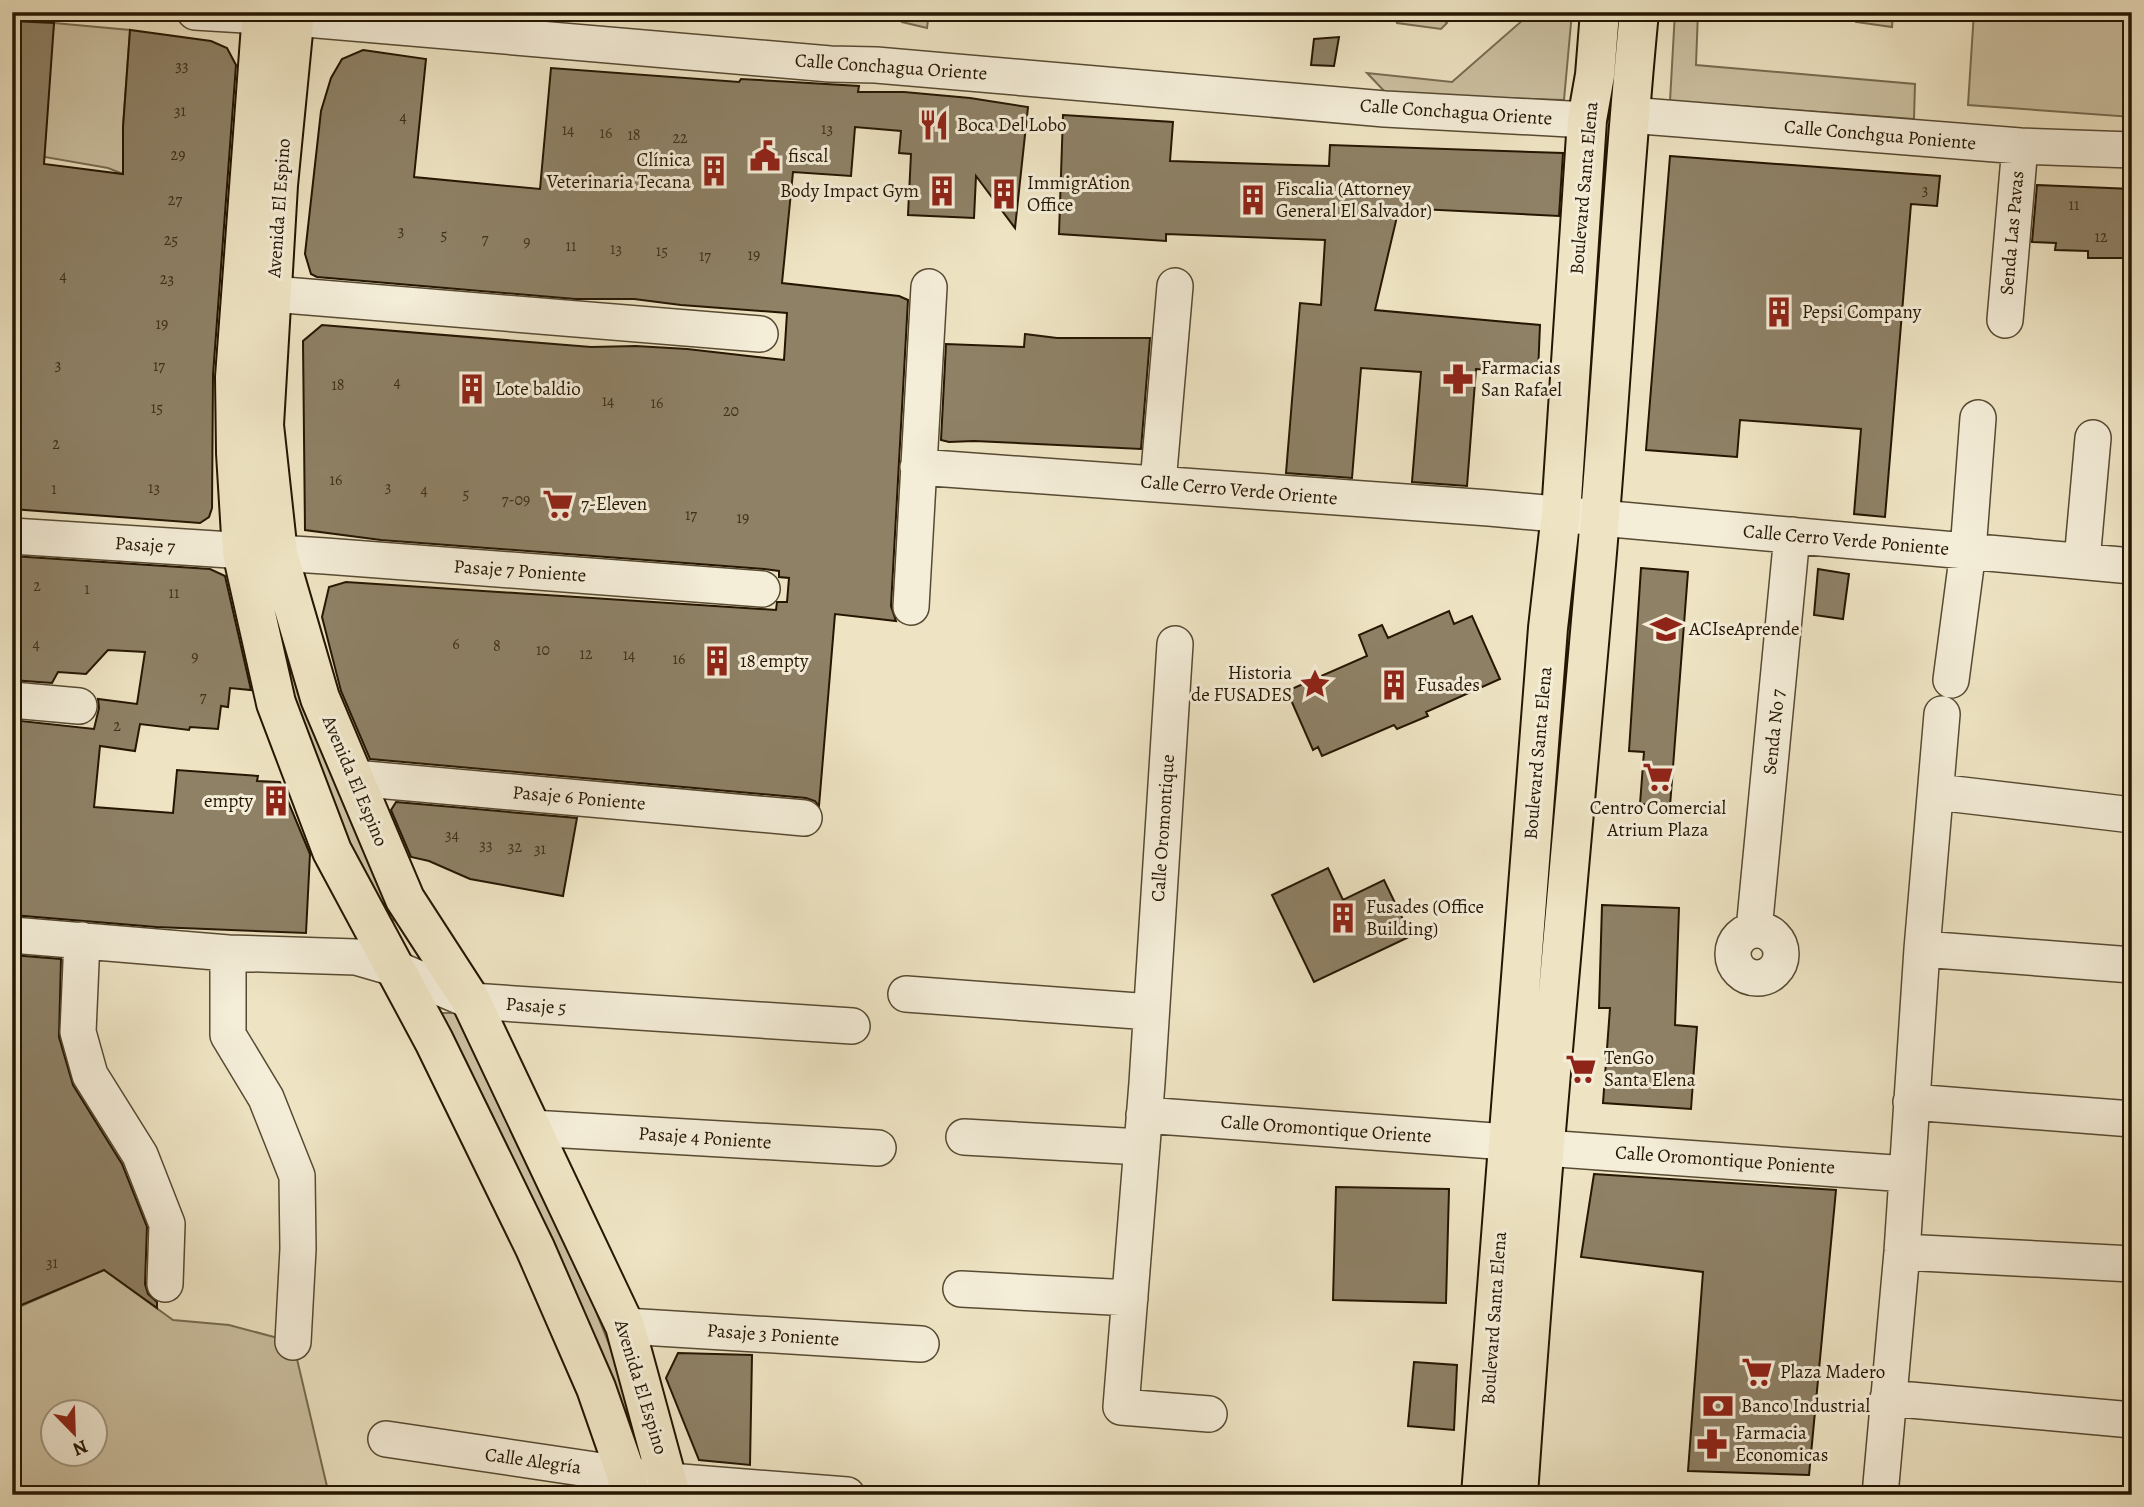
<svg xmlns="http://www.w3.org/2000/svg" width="2144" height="1507" font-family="Alegreya,serif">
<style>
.green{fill:#ccc1a2;stroke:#786c52;stroke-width:2;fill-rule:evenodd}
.building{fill:#8e8166;stroke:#251602;stroke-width:2}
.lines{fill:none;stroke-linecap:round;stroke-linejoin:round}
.minor-casing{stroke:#574a32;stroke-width:38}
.major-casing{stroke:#251602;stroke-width:42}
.minor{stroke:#f4edd8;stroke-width:35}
.major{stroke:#eee4c3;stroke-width:38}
.labels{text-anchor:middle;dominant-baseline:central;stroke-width:6;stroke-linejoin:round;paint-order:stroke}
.number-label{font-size:16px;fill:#3f311b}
.street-label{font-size:19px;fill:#251602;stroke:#f4edd8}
.poi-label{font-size:19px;fill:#251602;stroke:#f4edd8;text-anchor:start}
</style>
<rect width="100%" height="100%" fill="#eee4c3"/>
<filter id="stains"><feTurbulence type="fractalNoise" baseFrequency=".00286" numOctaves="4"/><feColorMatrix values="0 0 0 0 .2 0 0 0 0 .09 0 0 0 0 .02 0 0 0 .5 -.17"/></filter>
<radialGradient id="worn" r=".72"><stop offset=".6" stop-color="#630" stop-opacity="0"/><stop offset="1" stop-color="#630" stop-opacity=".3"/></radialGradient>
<path class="green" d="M 894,12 L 929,12 L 927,28 L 902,22 Z
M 1395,12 L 1413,12 L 1416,16 L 1422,12 L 1437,12 L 1447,23 L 1441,29 L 1397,23 L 1394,15 Z
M 1532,12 L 1572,12 L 1564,100 L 1387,94 L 1367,73 L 1452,82 Z
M 1675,12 L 1698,12 L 1696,65 L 1915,84 L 1914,119 L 1670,101 Z
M 1857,12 L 1893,12 L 1892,27 L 1856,22 Z
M 1974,12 L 2132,12 L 2132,117 L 1968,105 Z
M 54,23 L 130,30 L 123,127 L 123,174 L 108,168 L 39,156 Z
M 1595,258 L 1601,290 L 1585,482 L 1577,481 Z
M 290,604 L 403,924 L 386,917 L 341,844 L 266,612 Z
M 439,1013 L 456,1013 L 578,1266 L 614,1357 L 638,1435 L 632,1434 Z
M 104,1270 L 173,1320 L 229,1325 L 293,1342 L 329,1495 L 12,1495 L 12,1310 ZM 52,1412 L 94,1412 L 94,1454 L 52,1454 Z"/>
<path class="building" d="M 12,21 L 54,23 L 44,164 L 123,174 L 123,127 L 130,30 L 211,41 L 227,48 L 236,65 L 213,375 L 212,508 L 209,517 L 200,523 L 12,509 Z
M 1339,37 L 1334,66 L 1311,65 L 1314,39 Z
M 363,50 L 426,59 L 414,177 L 540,189 L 551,68 L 739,82 L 741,79 L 859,86 L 858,92 L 904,92 L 970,98 L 1028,107 L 1015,228 L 976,176 L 974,218 L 908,215 L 911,154 L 899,153 L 901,131 L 855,127 L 851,176 L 793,172 L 782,283 L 899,296 L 908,300 L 891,606 L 896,621 L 835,614 L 819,806 L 815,801 L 806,798 L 370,759 L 341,691 L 322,617 L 329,587 L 346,582 L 776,610 L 777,602 L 787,602 L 789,578 L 779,577 L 779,571 L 764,569 L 381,540 L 305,530 L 303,341 L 322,325 L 591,347 L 636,346 L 687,349 L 784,360 L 787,313 L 681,305 L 634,299 L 575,299 L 317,277 L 311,274 L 305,254 L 321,111 L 331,78 L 342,59 Z
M 1063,115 L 1173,122 L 1170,161 L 1329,166 L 1330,145 L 1563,153 L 1559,216 L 1399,208 L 1375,310 L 1540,325 L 1538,373 L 1476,369 L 1467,486 L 1412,482 L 1421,372 L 1361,368 L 1352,478 L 1286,473 L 1300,303 L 1321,305 L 1325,240 L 1166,234 L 1166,241 L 1059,234 Z
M 1670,156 L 1940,176 L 1937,206 L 1911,204 L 1885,517 L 1854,514 L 1861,429 L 1740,420 L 1737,457 L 1646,450 Z
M 2037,185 L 2132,189 L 2132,258 L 2088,258 L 2088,251 L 2055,250 L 2056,243 L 2032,242 Z
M 1025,334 L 1057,338 L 1150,338 L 1141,449 L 974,441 L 949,442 L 941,440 L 946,344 L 1024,347 Z
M 12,556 L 210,569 L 225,576 L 251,690 L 230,688 L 228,707 L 221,706 L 218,729 L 190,727 L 189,730 L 140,724 L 135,751 L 100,746 L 94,807 L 173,813 L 177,770 L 258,776 L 257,781 L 280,782 L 310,854 L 306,933 L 156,927 L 12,915 L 12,720 L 94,729 L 99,708 L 98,699 L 137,704 L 145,652 L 108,650 L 86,674 L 58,672 L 52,683 L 12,680 Z
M 1641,568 L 1688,572 L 1670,806 L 1640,804 L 1644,752 L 1629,751 Z
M 1818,569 L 1849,574 L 1843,619 L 1814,615 Z
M 1449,611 L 1454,624 L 1472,616 L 1500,679 L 1426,712 L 1428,716 L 1397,729 L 1394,725 L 1322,756 L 1318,747 L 1313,750 L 1287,691 L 1367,656 L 1359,635 L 1382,625 L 1388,638 Z
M 396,802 L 577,818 L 563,896 L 470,879 L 429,861 L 411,857 L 391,810 Z
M 1328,868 L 1343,900 L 1384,880 L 1411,936 L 1314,982 L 1272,895 Z
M 1602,905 L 1679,908 L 1675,1025 L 1697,1027 L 1691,1109 L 1603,1103 L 1610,1008 L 1599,1008 Z
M 12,955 L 61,959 L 59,1037 L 73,1085 L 122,1164 L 147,1227 L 145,1284 L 148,1294 L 157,1302 L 157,1308 L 104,1270 L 12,1309 Z
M 1594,1174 L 1836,1190 L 1809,1475 L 1688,1471 L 1703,1272 L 1581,1257 Z
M 1336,1187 L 1449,1189 L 1446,1303 L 1333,1300 Z
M 678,1353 L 752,1355 L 750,1465 L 699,1460 L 666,1378 Z
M 1414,1362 L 1457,1365 L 1454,1430 L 1408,1426 Z"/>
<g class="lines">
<g class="minor-casing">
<path id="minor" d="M 195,12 L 294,18 L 830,64 L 876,65 L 1385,109 L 1587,120
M 1629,115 L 2020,146 L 2132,150
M 272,294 L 760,334
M 2005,320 L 2020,146
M 918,467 L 1489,508 L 2132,566
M 1158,483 L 1175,286
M 12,536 L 325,556 L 762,589
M 2082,561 L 2093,438
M 911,607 L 929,287
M 1175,644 L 1147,1083 L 1121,1407 L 1209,1414
M 1951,680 L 1968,551 L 1978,418
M 12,700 L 79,706
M 354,778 L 804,818
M 1937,792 L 2132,815
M1733 954a24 24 0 1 1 48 0a24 24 0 1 1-48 0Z
M 1754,930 L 1792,535
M 12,935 L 228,953
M 82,940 L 78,1032 L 90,1075 L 140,1155 L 167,1224 L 165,1284
M 1922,949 L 2132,965
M 906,994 L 1151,1012
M 1911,1102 L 2132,1119
M 1144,1115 L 1507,1142
M 531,1128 L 878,1148
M 964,1137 L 1142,1147
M 1544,1148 L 1907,1174
M 1902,1252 L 2132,1264
M 961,1289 L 1130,1298
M 625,1326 L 921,1344
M 293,1342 L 298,1249 L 297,1176 L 266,1098 L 228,1035 L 228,953 L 356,957 L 394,968 L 471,1001 L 852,1026
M 1888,1398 L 2132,1420
M 386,1439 L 669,1481 L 847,1495
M 1880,1495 L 1902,1252 L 1922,949 L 1942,714"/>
</g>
<g class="major-casing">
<path id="major" d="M 262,12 L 235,377 L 236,453 L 242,552 L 276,703 L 332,851 L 434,1041 L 535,1248 L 596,1388 L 626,1474 L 630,1495
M 295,12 L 278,185 L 264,425 L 278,554 L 320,698 L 405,899 L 471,1001 L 625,1326 L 671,1495
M 1481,1495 L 1548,628 L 1561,514 L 1587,120 L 1595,75 L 1600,12
M 1518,1495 C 1539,1184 1569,874 1596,564 C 1612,380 1621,196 1639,12"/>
</g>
<use href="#minor" class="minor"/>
<use href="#major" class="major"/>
</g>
<defs>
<g id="restaurant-bare" transform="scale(2.415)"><path d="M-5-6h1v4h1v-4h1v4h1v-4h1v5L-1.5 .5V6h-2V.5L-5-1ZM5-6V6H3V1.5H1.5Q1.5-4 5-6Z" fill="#8f2418" stroke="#f4edd8" stroke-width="2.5" paint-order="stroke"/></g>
<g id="civic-bare" transform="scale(2.415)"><path d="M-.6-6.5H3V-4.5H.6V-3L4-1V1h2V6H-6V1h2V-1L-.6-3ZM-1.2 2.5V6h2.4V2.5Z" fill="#8f2418" stroke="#f4edd8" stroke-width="2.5" paint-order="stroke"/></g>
<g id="building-bare" transform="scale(2.415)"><path d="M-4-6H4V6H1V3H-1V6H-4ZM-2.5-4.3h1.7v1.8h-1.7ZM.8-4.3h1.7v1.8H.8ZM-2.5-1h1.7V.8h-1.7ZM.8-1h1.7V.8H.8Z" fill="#8f2418" stroke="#f4edd8" stroke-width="2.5" paint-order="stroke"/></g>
<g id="pharmacy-bare" transform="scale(2.415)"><path d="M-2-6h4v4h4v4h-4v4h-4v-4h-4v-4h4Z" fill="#8f2418" stroke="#f4edd8" stroke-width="2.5" paint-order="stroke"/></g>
<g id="supermarket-bare" transform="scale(2.415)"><path d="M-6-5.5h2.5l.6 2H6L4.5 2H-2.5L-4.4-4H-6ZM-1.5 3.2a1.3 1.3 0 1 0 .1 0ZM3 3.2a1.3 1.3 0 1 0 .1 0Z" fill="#8f2418" stroke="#f4edd8" stroke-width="2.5" paint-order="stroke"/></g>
<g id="school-bare" transform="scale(2.415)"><path d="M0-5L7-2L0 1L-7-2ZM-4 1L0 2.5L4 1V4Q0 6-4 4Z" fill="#8f2418" stroke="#f4edd8" stroke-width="2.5" paint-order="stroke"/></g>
<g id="sight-bare" transform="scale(2.415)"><path d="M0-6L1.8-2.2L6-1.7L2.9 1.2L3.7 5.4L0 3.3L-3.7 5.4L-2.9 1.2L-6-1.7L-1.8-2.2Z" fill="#8f2418" stroke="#f4edd8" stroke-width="2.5" paint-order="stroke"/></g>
<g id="bank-bare" transform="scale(2.415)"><path d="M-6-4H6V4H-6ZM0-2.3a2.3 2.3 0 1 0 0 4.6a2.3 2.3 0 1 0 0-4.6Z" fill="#8f2418" stroke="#f4edd8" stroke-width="2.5" paint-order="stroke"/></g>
</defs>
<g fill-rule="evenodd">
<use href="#restaurant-bare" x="934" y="125"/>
<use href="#civic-bare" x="765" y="156"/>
<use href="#building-bare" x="714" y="171"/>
<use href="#building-bare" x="942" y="191"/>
<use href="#building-bare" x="1004" y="194"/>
<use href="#building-bare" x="1253" y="200"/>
<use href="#building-bare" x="1779" y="312"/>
<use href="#pharmacy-bare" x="1458" y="379"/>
<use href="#building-bare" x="472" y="389"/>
<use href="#supermarket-bare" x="558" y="504"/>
<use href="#school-bare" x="1666" y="629"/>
<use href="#building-bare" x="717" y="661"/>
<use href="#sight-bare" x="1315" y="684"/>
<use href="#building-bare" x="1394" y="685"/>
<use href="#supermarket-bare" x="1658" y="777"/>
<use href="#building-bare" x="276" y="801"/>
<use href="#building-bare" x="1343" y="918"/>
<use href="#supermarket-bare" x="1581" y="1069"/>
<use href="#supermarket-bare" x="1757" y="1372"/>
<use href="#bank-bare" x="1718" y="1406"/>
<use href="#pharmacy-bare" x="1712" y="1444"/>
</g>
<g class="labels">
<g class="number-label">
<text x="182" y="66">33</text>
<text x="180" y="111">31</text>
<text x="403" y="117">4</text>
<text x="827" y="129">13</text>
<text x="568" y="130">14</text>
<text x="606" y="133">16</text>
<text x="634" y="135">18</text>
<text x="680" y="138">22</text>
<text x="178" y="155">29</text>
<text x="1925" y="190">3</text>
<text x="175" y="200">27</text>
<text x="2074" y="205">11</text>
<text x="401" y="231">3</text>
<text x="444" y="235">5</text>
<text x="2101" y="237">12</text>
<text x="485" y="239">7</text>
<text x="171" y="240">25</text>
<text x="527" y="242">9</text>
<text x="571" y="246">11</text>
<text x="616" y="249">13</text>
<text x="662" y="251">15</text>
<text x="754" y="255">19</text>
<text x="705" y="256">17</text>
<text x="63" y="276">4</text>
<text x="167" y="279">23</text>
<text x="162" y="324">19</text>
<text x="58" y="365">3</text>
<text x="159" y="366">17</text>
<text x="397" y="382">4</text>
<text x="338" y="385">18</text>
<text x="608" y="401">14</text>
<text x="657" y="403">16</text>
<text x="157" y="408">15</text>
<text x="731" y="411">20</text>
<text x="56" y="444">2</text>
<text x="336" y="480">16</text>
<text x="388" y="487">3</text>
<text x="154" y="488">13</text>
<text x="54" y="489">1</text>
<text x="424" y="490">4</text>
<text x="466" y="494">5</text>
<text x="516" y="500">7-09</text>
<text x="691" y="515">17</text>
<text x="743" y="518">19</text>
<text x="37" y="586">2</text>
<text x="87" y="589">1</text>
<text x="174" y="593">11</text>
<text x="36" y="644">4</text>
<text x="456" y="644">6</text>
<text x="497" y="646">8</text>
<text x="543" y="650">10</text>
<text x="586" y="654">12</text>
<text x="629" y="655">14</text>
<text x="195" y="657">9</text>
<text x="679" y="659">16</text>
<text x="203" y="697">7</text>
<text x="117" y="726">2</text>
<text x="452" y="835">34</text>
<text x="486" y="845">33</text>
<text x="515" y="847">32</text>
<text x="540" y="849">31</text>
<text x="52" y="1263">31</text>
</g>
<g class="street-label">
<text transform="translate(891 67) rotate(4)">Calle Conchagua Oriente</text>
<text transform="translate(1456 112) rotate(4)">Calle Conchagua Oriente</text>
<text transform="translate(1880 135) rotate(5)">Calle Conchgua Poniente</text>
<text transform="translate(1584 188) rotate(-85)">Boulevard Santa Elena</text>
<text transform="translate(279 208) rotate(-86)">Avenida El Espino</text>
<text transform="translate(2012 233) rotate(-85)">Senda Las Pavas</text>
<text transform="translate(1239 490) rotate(5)">Calle Cerro Verde Oriente</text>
<text transform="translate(1846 540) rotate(5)">Calle Cerro Verde Poniente</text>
<text transform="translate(145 545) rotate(4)">Pasaje 7</text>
<text transform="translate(520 571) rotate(4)">Pasaje 7 Poniente</text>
<text transform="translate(1774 732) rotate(-84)">Senda No 7</text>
<text transform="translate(1538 753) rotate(-85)">Boulevard Santa Elena</text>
<text transform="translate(355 781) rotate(67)">Avenida El Espino</text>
<text transform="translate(579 798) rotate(5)">Pasaje 6 Poniente</text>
<text transform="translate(1163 828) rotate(-86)">Calle Oromontique</text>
<text transform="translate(536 1006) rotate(4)">Pasaje 5</text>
<text transform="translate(1326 1129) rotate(4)">Calle Oromontique Oriente</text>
<text transform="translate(705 1138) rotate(4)">Pasaje 4 Poniente</text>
<text transform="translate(1725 1160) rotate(4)">Calle Oromontique Poniente</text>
<text transform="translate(1494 1318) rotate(-86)">Boulevard Santa Elena</text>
<text transform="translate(773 1335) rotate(4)">Pasaje 3 Poniente</text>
<text transform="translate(641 1387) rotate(73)">Avenida El Espino</text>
<text transform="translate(533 1461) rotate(8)">Calle Alegría</text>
</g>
<g class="poi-label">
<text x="957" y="125">Boca Del Lobo</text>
<text x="788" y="156">fiscal</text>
<text x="691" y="160" text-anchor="end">Clínica<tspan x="691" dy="22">Veterinaria Tecana</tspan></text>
<text x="1027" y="183">ImmigrAtion<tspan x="1027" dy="22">Office</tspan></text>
<text x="1276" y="189">Fiscalia (Attorney<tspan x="1276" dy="22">General El Salvador)</tspan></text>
<text x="919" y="191" text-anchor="end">Body Impact Gym</text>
<text x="1802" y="312">Pepsi Company</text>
<text x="1481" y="368">Farmacias<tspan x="1481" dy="22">San Rafael</tspan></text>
<text x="495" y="389">Lote baldio</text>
<text x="581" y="504">7-Eleven</text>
<text x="1689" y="629">ACIseAprende</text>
<text x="740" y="661">18 empty</text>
<text x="1292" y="673" text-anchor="end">Historia<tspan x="1292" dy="22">de FUSADES</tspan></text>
<text x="1417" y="685">Fusades</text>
<text x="253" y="801" text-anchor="end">empty</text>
<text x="1658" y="808" text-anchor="middle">Centro Comercial<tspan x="1658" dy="22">Atrium Plaza</tspan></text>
<text x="1366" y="907">Fusades (Office<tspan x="1366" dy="22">Building)</tspan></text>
<text x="1604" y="1058">TenGo<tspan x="1604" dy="22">Santa Elena</tspan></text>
<text x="1780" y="1372">Plaza Madero</text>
<text x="1741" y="1406">Banco Industrial</text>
<text x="1735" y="1433">Farmacia<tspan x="1735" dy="22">Economicas</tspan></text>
</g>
</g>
<rect width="2144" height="1507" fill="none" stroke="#eee4c3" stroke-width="42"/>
<rect x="14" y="14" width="2116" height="1479" fill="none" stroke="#251602" stroke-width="3.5"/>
<rect x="21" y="21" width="2102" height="1465" fill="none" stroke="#251602" stroke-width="2"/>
<g transform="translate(74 1433) rotate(157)"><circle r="33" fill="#f4edd8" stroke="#a19782" stroke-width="2"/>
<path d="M0-5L12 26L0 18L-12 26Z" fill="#8f2418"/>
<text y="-10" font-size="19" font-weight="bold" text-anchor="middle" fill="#251602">N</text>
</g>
<rect width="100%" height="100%" filter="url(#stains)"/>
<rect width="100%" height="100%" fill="url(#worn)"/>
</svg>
